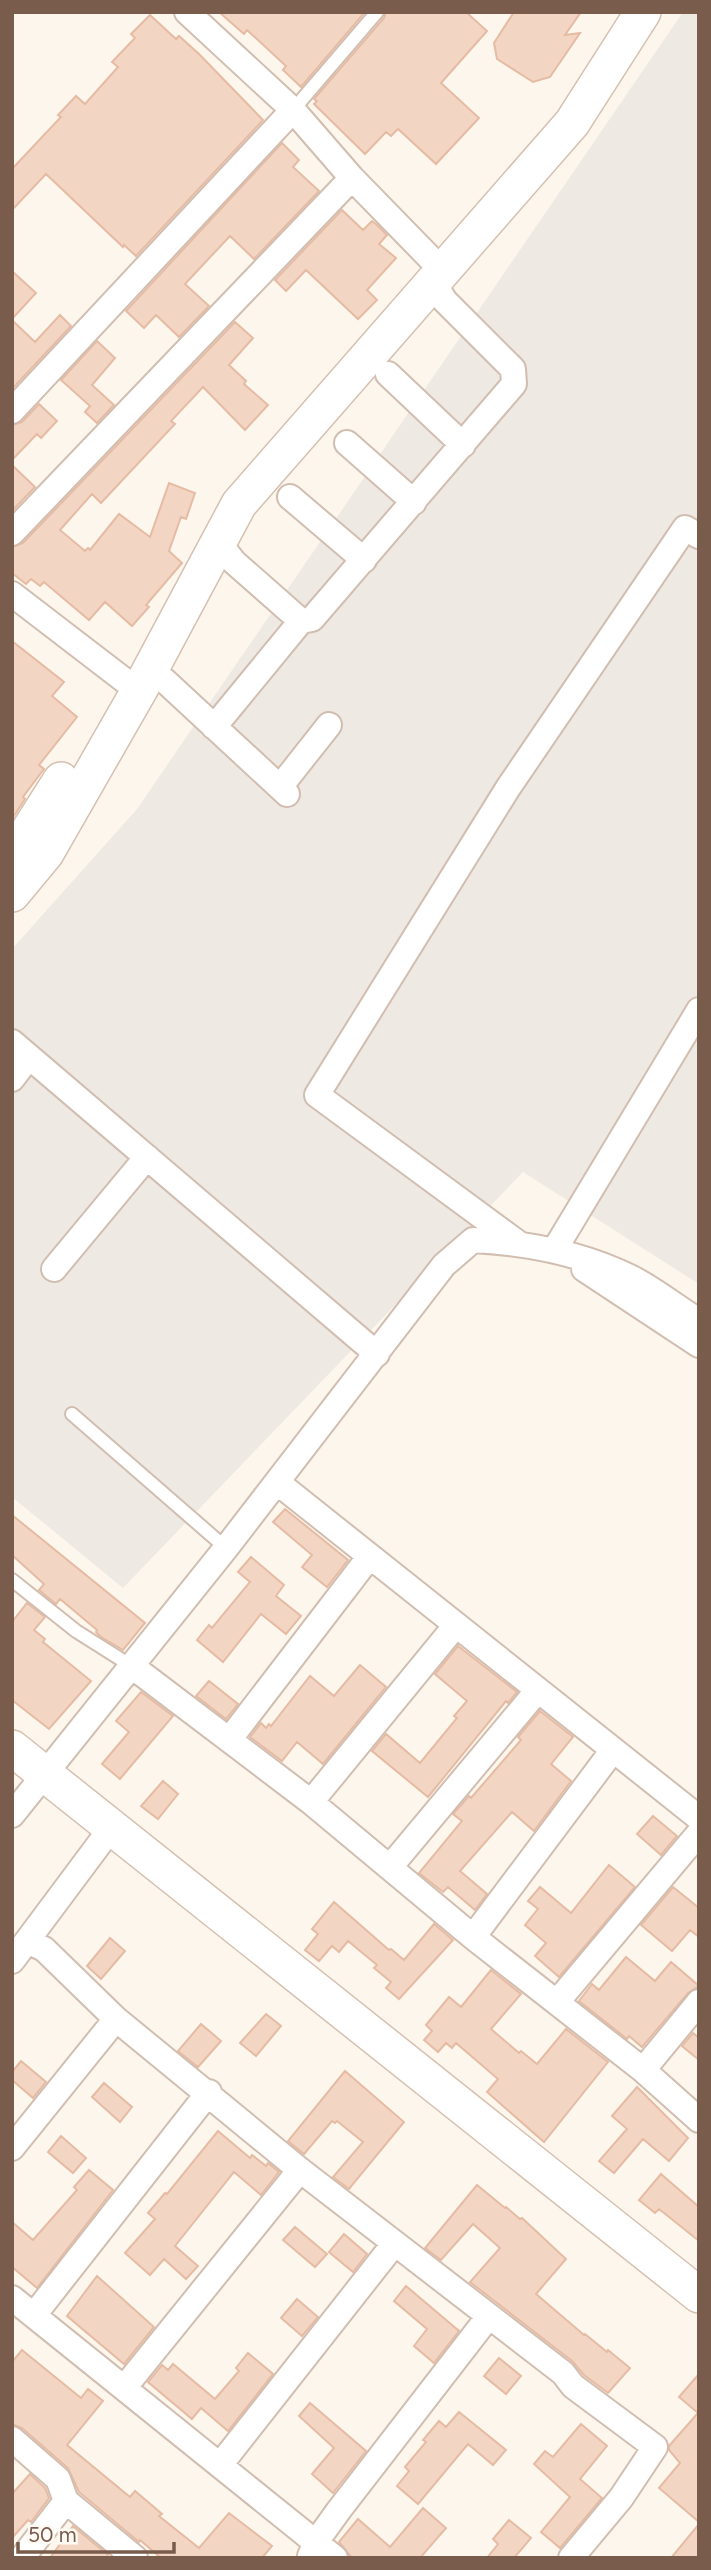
<svg xmlns="http://www.w3.org/2000/svg" width="711" height="2570" font-family="Figtree,sans-serif">
<style>
.industrial{fill:#efe9e4}
.building{fill:#f3d5c3;stroke:#e6bba3;stroke-width:2}
.lines{fill:none;stroke-linecap:round;stroke-linejoin:round}
.lane-casing{stroke:#d1beb0;stroke-width:16}
.street-casing{stroke:#d1beb0;stroke-width:28}
.secondary-casing{stroke:#d6c0b0;stroke-width:38}
.lane{stroke:#fff;stroke-width:12}
.street{stroke:#fff;stroke-width:24}
.secondary{stroke:#fff;stroke-width:35}
</style>
<rect width="100%" height="100%" fill="#fdf6ec"/>
<path class="industrial" d="M 683,12 L 699,12 L 699,1284 L 523,1172 L 123,1588 L 12,1497 L 12,949 L 137,809 Z"/>
<path class="building" d="M 219,12 L 365,12 L 301,87 L 283,70 L 286,66 L 247,30 L 244,34 Z
M 386,12 L 466,12 L 487,31 L 441,83 L 479,118 L 436,164 L 398,129 L 391,136 L 386,132 L 365,154 L 314,104 L 317,101 L 314,99 L 384,18 Z
M 514,12 L 581,12 L 565,35 L 580,33 L 550,77 L 533,82 L 497,59 L 494,43 Z
M 150,15 L 176,39 L 179,36 L 199,54 L 263,120 L 136,256 L 124,245 L 123,247 L 46,174 L 12,210 L 12,169 L 61,117 L 58,115 L 76,96 L 85,104 L 118,67 L 112,62 L 135,38 L 131,34 Z
M 282,143 L 299,160 L 293,167 L 319,191 L 254,259 L 230,236 L 185,284 L 209,306 L 179,337 L 156,315 L 144,328 L 126,311 Z
M 342,210 L 363,230 L 372,221 L 377,225 L 387,235 L 379,244 L 396,258 L 367,290 L 377,300 L 358,319 L 306,270 L 286,291 L 275,280 Z
M 12,271 L 36,293 L 12,319 Z
M 60,315 L 71,326 L 12,389 L 12,320 L 35,342 Z
M 235,322 L 253,338 L 229,365 L 246,381 L 244,384 L 268,405 L 245,430 L 203,387 L 171,421 L 175,424 L 101,503 L 92,494 L 60,530 L 85,551 L 88,548 L 90,550 L 119,514 L 150,537 L 169,483 L 195,493 L 186,519 L 181,517 L 169,551 L 182,563 L 146,605 L 149,607 L 132,626 L 105,602 L 89,620 L 44,582 L 40,586 L 31,579 L 26,584 L 12,573 L 12,547 L 23,543 Z
M 97,341 L 115,358 L 92,385 L 114,405 L 97,423 L 85,412 L 90,406 L 61,380 Z
M 39,404 L 57,421 L 41,438 L 37,434 L 12,460 L 12,425 L 22,422 Z
M 12,465 L 35,487 L 12,511 Z
M 12,641 L 64,682 L 52,696 L 77,717 L 39,765 L 44,769 L 23,797 L 25,799 L 12,819 Z
M 285,1509 L 348,1560 L 327,1587 L 302,1567 L 312,1555 L 273,1522 Z
M 12,1515 L 145,1623 L 123,1650 L 101,1637 L 96,1632 L 97,1630 L 60,1599 L 56,1604 L 39,1590 L 44,1584 L 12,1555 Z
M 251,1557 L 284,1585 L 276,1596 L 301,1616 L 286,1634 L 261,1614 L 223,1662 L 197,1640 L 209,1625 L 212,1628 L 250,1582 L 238,1572 Z
M 27,1603 L 45,1617 L 34,1630 L 45,1639 L 43,1642 L 91,1681 L 49,1729 L 12,1700 L 12,1622 Z
M 458,1646 L 517,1692 L 508,1703 L 506,1701 L 428,1797 L 372,1751 L 386,1734 L 420,1763 L 457,1718 L 454,1716 L 467,1701 L 435,1674 Z
M 360,1665 L 386,1687 L 323,1764 L 297,1742 L 282,1761 L 250,1737 L 261,1723 L 266,1728 L 269,1724 L 271,1726 L 310,1676 L 334,1696 Z
M 209,1681 L 238,1704 L 226,1719 L 196,1696 Z
M 141,1692 L 173,1716 L 120,1779 L 102,1764 L 129,1732 L 116,1721 Z
M 540,1711 L 573,1737 L 551,1764 L 571,1781 L 534,1831 L 512,1812 L 460,1871 L 487,1894 L 475,1910 L 448,1887 L 443,1892 L 419,1873 L 462,1821 L 453,1814 L 469,1796 L 471,1798 L 521,1740 L 518,1737 Z
M 163,1781 L 178,1794 L 158,1819 L 141,1806 Z
M 653,1816 L 677,1836 L 661,1855 L 637,1834 Z
M 609,1865 L 635,1887 L 559,1977 L 535,1956 L 546,1943 L 525,1925 L 538,1909 L 528,1901 L 540,1887 L 571,1913 Z
M 673,1887 L 699,1908 L 699,1937 L 690,1930 L 672,1951 L 641,1925 Z
M 334,1902 L 389,1950 L 391,1949 L 404,1960 L 434,1924 L 453,1940 L 399,1999 L 386,1988 L 391,1982 L 374,1968 L 377,1965 L 348,1941 L 339,1952 L 332,1946 L 319,1961 L 305,1950 L 318,1934 L 312,1929 Z
M 110,1938 L 125,1951 L 101,1979 L 87,1966 Z
M 626,1957 L 655,1981 L 671,1962 L 699,1986 L 688,1993 L 642,2047 L 629,2036 L 627,2039 L 579,2001 L 592,1984 L 599,1990 Z
M 491,1970 L 521,1994 L 491,2029 L 519,2053 L 521,2051 L 537,2064 L 566,2029 L 608,2062 L 544,2142 L 487,2092 L 498,2079 L 456,2043 L 452,2048 L 446,2043 L 438,2052 L 424,2040 L 432,2031 L 426,2025 L 449,1997 L 461,2007 Z
M 266,2014 L 281,2026 L 256,2056 L 240,2043 Z
M 201,2024 L 221,2041 L 198,2067 L 178,2051 Z
M 693,2033 L 699,2038 L 699,2060 L 682,2046 Z
M 21,2061 L 46,2082 L 33,2098 L 12,2080 L 12,2072 Z
M 345,2071 L 404,2122 L 349,2189 L 333,2177 L 363,2142 L 337,2121 L 335,2123 L 332,2121 L 304,2154 L 288,2141 Z
M 104,2083 L 132,2107 L 120,2122 L 92,2097 Z
M 637,2087 L 688,2138 L 669,2161 L 643,2139 L 614,2173 L 599,2161 L 627,2129 L 612,2116 Z
M 218,2131 L 250,2158 L 252,2155 L 266,2166 L 268,2163 L 279,2172 L 261,2195 L 234,2172 L 175,2246 L 198,2266 L 186,2279 L 164,2259 L 150,2275 L 125,2253 L 155,2219 L 148,2213 L 165,2193 L 167,2194 Z
M 61,2136 L 86,2158 L 73,2173 L 48,2152 Z
M 89,2170 L 113,2190 L 37,2288 L 12,2267 L 12,2222 L 33,2240 L 77,2190 L 74,2187 Z
M 661,2174 L 699,2207 L 699,2241 L 659,2209 L 655,2213 L 639,2200 Z
M 477,2185 L 505,2208 L 506,2207 L 520,2219 L 522,2218 L 566,2259 L 536,2294 L 584,2335 L 585,2334 L 607,2352 L 608,2350 L 630,2368 L 608,2393 L 584,2375 L 572,2361 L 470,2282 L 500,2248 L 473,2224 L 441,2260 L 425,2248 Z
M 295,2227 L 327,2254 L 315,2267 L 283,2240 Z
M 344,2234 L 367,2254 L 353,2272 L 329,2252 Z
M 97,2276 L 154,2327 L 124,2364 L 67,2316 Z
M 406,2286 L 459,2331 L 434,2363 L 414,2346 L 427,2329 L 394,2301 Z
M 297,2299 L 318,2317 L 302,2336 L 281,2318 Z
M 22,2350 L 81,2398 L 88,2389 L 103,2401 L 67,2445 L 130,2497 L 135,2491 L 162,2514 L 159,2516 L 199,2548 L 229,2513 L 272,2546 L 262,2558 L 161,2558 L 140,2540 L 139,2542 L 79,2492 L 68,2468 L 22,2428 L 12,2424 L 12,2362 Z
M 248,2353 L 273,2374 L 228,2431 L 201,2408 L 192,2419 L 148,2382 L 162,2365 L 168,2370 L 173,2364 L 215,2399 L 239,2371 L 236,2368 Z
M 499,2358 L 521,2376 L 506,2394 L 484,2376 Z
M 699,2374 L 699,2522 L 659,2488 L 680,2463 L 669,2450 L 669,2446 L 698,2413 L 679,2397 Z
M 310,2403 L 366,2451 L 333,2493 L 312,2474 L 334,2448 L 299,2416 Z
M 459,2412 L 506,2450 L 493,2465 L 468,2444 L 418,2504 L 397,2486 L 409,2471 L 405,2467 L 426,2442 L 423,2440 L 439,2421 L 446,2427 Z
M 581,2424 L 607,2446 L 580,2479 L 602,2498 L 560,2548 L 541,2532 L 570,2497 L 534,2464 L 545,2451 L 553,2457 Z
M 30,2474 L 45,2488 L 49,2498 L 31,2522 L 28,2520 L 12,2538 L 12,2494 Z
M 423,2508 L 446,2528 L 420,2558 L 352,2558 L 339,2542 L 358,2519 L 390,2547 Z
M 509,2520 L 531,2538 L 514,2558 L 487,2558 L 498,2544 L 493,2539 Z
M 699,2524 L 699,2558 L 671,2558 Z
M 73,2526 L 108,2555 L 106,2558 L 50,2558 Z"/>
<g class="lines">
<g class="lane-casing">
<path id="lane" d="M 293,110 L 377,12
M 72,1414 L 226,1548
M 12,1580 L 76,1631 L 133,1667"/>
</g>
<g class="street-casing">
<path id="street" d="M 187,12 L 293,110 L 352,178 L 430,258
M 388,374 L 463,445
M 12,411 L 293,110
M 347,443 L 414,502
M 290,497 L 364,560
M 12,533 L 352,178
M 219,543 L 234,562 L 301,621 L 312,619 L 514,384 L 513,369 L 445,301 L 433,282
M 12,594 L 124,680 L 140,689
M 150,670 L 165,681 L 287,794
M 214,727 L 301,621
M 280,787 L 329,725
M 12,1042 L 377,1354
M 12,1079 L 29,1057
M 518,1243 L 317,1095 L 508,788 L 685,528 L 699,536
M 555,1249 L 699,1010
M 54,1269 L 147,1157
M 584,1269 L 699,1345
M 278,1483 L 699,1818
M 133,1667 L 311,1802 L 473,1937 L 643,2070 L 699,2120
M 229,1740 L 370,1556
M 311,1802 L 456,1625
M 12,1815 L 226,1548 L 444,1265 L 473,1240 C 528,1243 581,1253 630,1277 C 654,1289 676,1307 699,1321
M 390,1867 L 538,1690
M 473,1937 L 613,1750
M 27,1941 L 44,1949 L 116,2019 L 300,2170 L 563,2373 L 573,2386 L 655,2447 L 621,2498 L 571,2558
M 12,1961 L 103,1839
M 557,2002 L 699,1833
M 643,2070 L 699,2002
M 12,2148 L 116,2019
M 12,2298 L 335,2558
M 34,2315 L 209,2092
M 124,2388 L 300,2170
M 12,2439 L 58,2479 L 66,2501 L 135,2558
M 220,2465 L 394,2244
M 310,2556 L 316,2542 L 339,2510 L 489,2316
M 22,2558 L 66,2501"/>
</g>
<g class="secondary-casing">
<path id="secondary" d="M 12,857 L 61,780
M 12,894 L 46,853 L 140,689 L 239,504 L 572,123 L 643,12
M 12,1748 L 699,2295"/>
</g>
<use href="#lane" class="lane"/>
<use href="#street" class="street"/>
<use href="#secondary" class="secondary"/>
</g>
<rect width="711" height="2570" fill="none" stroke="#7a5c4d" stroke-width="28"/>
<path d="M18 2542v10h156v-10" fill="none" stroke="#7a5c4d" stroke-width="3.5"/>
<text x="28" y="2542" font-size="21" fill="#7a5c4d" stroke="#fffaf3" stroke-width="5" paint-order="stroke">50 m</text>
</svg>
